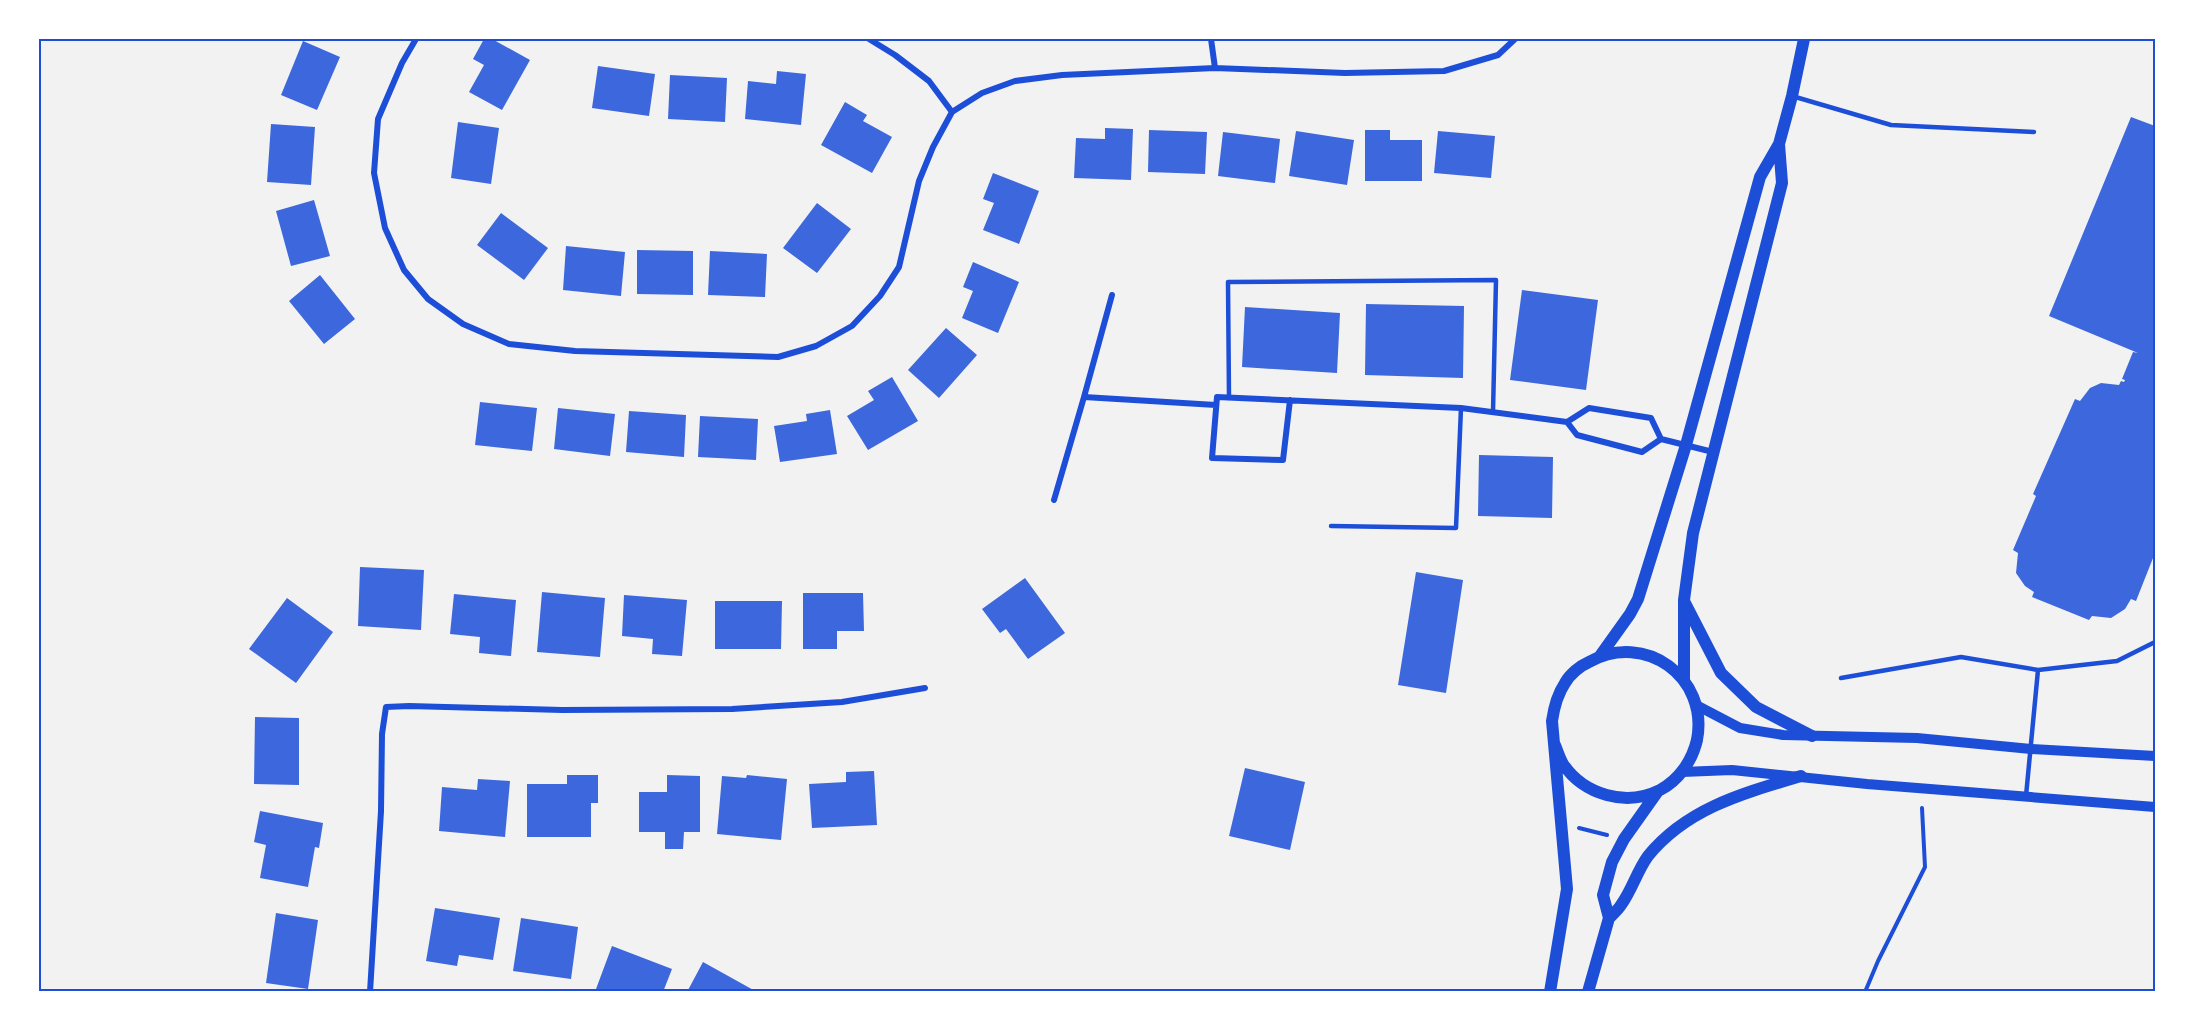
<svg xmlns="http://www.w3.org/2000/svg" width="2194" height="1031" font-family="'DejaVu Sans',sans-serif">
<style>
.building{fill:#3d67dc}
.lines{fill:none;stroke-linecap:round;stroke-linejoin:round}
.path{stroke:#1d4ed8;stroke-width:4}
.service{stroke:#1d4ed8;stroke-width:4.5}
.minor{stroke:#1d4ed8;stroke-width:6}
.tertiary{stroke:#1d4ed8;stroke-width:10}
.secondary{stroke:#1d4ed8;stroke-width:12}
.neatline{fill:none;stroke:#1d4ed8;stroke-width:2}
</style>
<rect width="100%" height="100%" fill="#f2f2f2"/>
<path class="building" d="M 484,39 L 492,39 L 530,60 L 502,110 L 469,92 L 484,65 L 473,59 Z
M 303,41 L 340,57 L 317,110 L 281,95 Z
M 598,66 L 655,74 L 649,116 L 592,108 Z
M 777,71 L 806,74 L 801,125 L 745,119 L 748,81 L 776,84 Z
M 670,75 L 727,78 L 725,122 L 668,119 Z
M 845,102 L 867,115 L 863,121 L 892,137 L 872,173 L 821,145 Z
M 2131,117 L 2155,126 L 2155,553 L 2136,601 L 2131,599 L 2125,609 L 2111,618 L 2092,616 L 2089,620 L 2032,597 L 2034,592 L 2025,586 L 2016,573 L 2018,553 L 2013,550 L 2036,496 L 2033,494 L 2075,399 L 2080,401 L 2090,388 L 2101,383 L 2119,385 L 2121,381 L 2124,382 L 2125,380 L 2122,379 L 2133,352 L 2138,353 L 2049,316 Z
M 458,122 L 499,128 L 491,184 L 451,178 Z
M 271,124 L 315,127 L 311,185 L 267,182 Z
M 1105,128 L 1133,129 L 1131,180 L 1074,178 L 1076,138 L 1105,139 Z
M 1149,130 L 1207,132 L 1205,174 L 1148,172 Z
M 1365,130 L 1390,130 L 1390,140 L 1422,140 L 1422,181 L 1365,181 Z
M 1296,131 L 1354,140 L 1347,185 L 1289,176 Z
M 1438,131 L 1495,136 L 1491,178 L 1434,173 Z
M 1223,132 L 1280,139 L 1275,183 L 1218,176 Z
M 993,173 L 1039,191 L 1019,244 L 983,230 L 994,203 L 983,199 Z
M 314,200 L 330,256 L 291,266 L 276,211 Z
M 817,203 L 851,229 L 817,273 L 783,248 Z
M 501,213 L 548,248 L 524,280 L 477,245 Z
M 566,246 L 625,252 L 621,296 L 563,290 Z
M 637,250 L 693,251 L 693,295 L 637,294 Z
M 710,251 L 767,254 L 765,297 L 708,295 Z
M 973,262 L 1019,282 L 998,333 L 962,318 L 973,291 L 963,287 Z
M 320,275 L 355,319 L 324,344 L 289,301 Z
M 1522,290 L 1598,300 L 1586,390 L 1510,380 Z
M 1366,304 L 1464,306 L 1463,378 L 1365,375 Z
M 1245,307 L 1340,313 L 1337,373 L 1242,367 Z
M 946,328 L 977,355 L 939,398 L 908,370 Z
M 892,377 L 918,421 L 868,450 L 847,416 L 874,400 L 868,391 Z
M 480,402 L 537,408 L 532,451 L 475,445 Z
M 558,408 L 615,414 L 610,456 L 554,449 Z
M 830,410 L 837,454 L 780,462 L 774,426 L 807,421 L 806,414 Z
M 629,411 L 686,415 L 684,457 L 626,452 Z
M 700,416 L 758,419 L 756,460 L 698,457 Z
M 1479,455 L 1553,457 L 1552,518 L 1478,516 Z
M 360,567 L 424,570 L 421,630 L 358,626 Z
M 1416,572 L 1463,580 L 1446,693 L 1398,685 Z
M 1025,578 L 1065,633 L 1028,659 L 1006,629 L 1000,633 L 982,609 Z
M 542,592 L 605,598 L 600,657 L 537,652 Z
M 803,593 L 863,593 L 864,631 L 837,631 L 837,649 L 803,649 Z
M 454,594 L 516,600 L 511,656 L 479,653 L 480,637 L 450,634 Z
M 624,595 L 687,600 L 682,656 L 652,654 L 653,639 L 622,636 Z
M 287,598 L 333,632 L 296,683 L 249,649 Z
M 715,601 L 782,601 L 781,649 L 715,649 Z
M 255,717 L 299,718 L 299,785 L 254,784 Z
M 1245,768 L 1305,782 L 1290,850 L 1229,836 Z
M 874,771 L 877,825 L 812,828 L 809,784 L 846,782 L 846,772 Z
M 567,775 L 598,775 L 598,803 L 591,803 L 591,837 L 527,837 L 527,784 L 567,784 Z
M 667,775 L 700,776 L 700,832 L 684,832 L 683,849 L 665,849 L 665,832 L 639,832 L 639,792 L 667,792 Z
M 747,775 L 787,779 L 781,840 L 717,834 L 722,776 L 746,778 Z
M 478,779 L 510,781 L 505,837 L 439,831 L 442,787 L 477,790 Z
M 260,811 L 323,823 L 319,848 L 315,847 L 308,887 L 260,878 L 266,845 L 254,842 Z
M 435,908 L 500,918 L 493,960 L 459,955 L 457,966 L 426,961 Z
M 276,913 L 318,920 L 308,989 L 266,983 Z
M 521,918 L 578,927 L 571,979 L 513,971 Z
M 612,946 L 672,969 L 663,992 L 605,992 L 596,989 Z
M 703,962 L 757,992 L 687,992 Z"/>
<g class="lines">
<path class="path" d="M 1579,828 L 1607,835
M 1865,992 L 1878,961 L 1925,867 L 1922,808"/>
<path class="service" d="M 1792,96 L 1891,125 L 2034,132
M 1229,398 L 1228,282 L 1496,280 L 1493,412
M 1331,526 L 1456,528 L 1461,408
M 1841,678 L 1961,657 L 2038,670 L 2117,661 L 2155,642
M 2026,796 L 2038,670"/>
<path class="minor" d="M 416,39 L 402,63 L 378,119 L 374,173 L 385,228 L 404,270 L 428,299 L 463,324 L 509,344 L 575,351 L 778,357 L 816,346 L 852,326 L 880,296 L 899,267 L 919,181 L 933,147 L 952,112 L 982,93 L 1015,81 L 1062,75 L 1215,68 L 1345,73 L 1444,71 L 1498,55 L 1515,39
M 869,39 L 895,55 L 929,81 L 952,112
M 1211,39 L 1215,68
M 1084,397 L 1112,295
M 1290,400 L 1283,460 L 1212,458 L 1217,397 L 1461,408 L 1567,422
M 1661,439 L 1651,418 L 1589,408 L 1567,422 L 1577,435 L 1642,452 L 1661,439 L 1713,452
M 1054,500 L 1084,397 L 1216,405
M 370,992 L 381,811 L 382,734 L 386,707 L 409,706 L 562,710 L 732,709 L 842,702 L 925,688"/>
<path class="tertiary" d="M 1696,705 L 1740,728 L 1783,735 L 1917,738 L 2031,749 L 2155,756
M 1682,772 L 1732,770 L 1867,784 L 2155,807"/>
<path class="secondary" d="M 1685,603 L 1721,673 L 1756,707 L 1812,736
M 1600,656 L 1630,614 L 1638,599 L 1686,445 L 1760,177 L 1779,144 L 1792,96 L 1804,39
M 1684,680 L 1684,600 L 1693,533 L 1782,183 L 1779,144
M 1609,918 C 1613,914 1618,910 1621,905 C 1632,890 1637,871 1648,856 C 1687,808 1744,793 1801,776
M 1550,992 L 1567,889 L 1552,721 C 1554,707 1557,695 1565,683 C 1570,674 1580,666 1589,662 C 1645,631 1709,677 1697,740 C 1692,761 1679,780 1660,790 C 1626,807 1584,795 1563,764 C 1559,757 1557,749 1554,743
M 1588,992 L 1609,918 L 1603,895 L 1612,862 L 1624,839 L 1658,791"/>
</g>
<rect width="2194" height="1031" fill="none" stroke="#ffffff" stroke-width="81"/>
<rect x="40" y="40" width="2114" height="950" class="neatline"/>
</svg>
